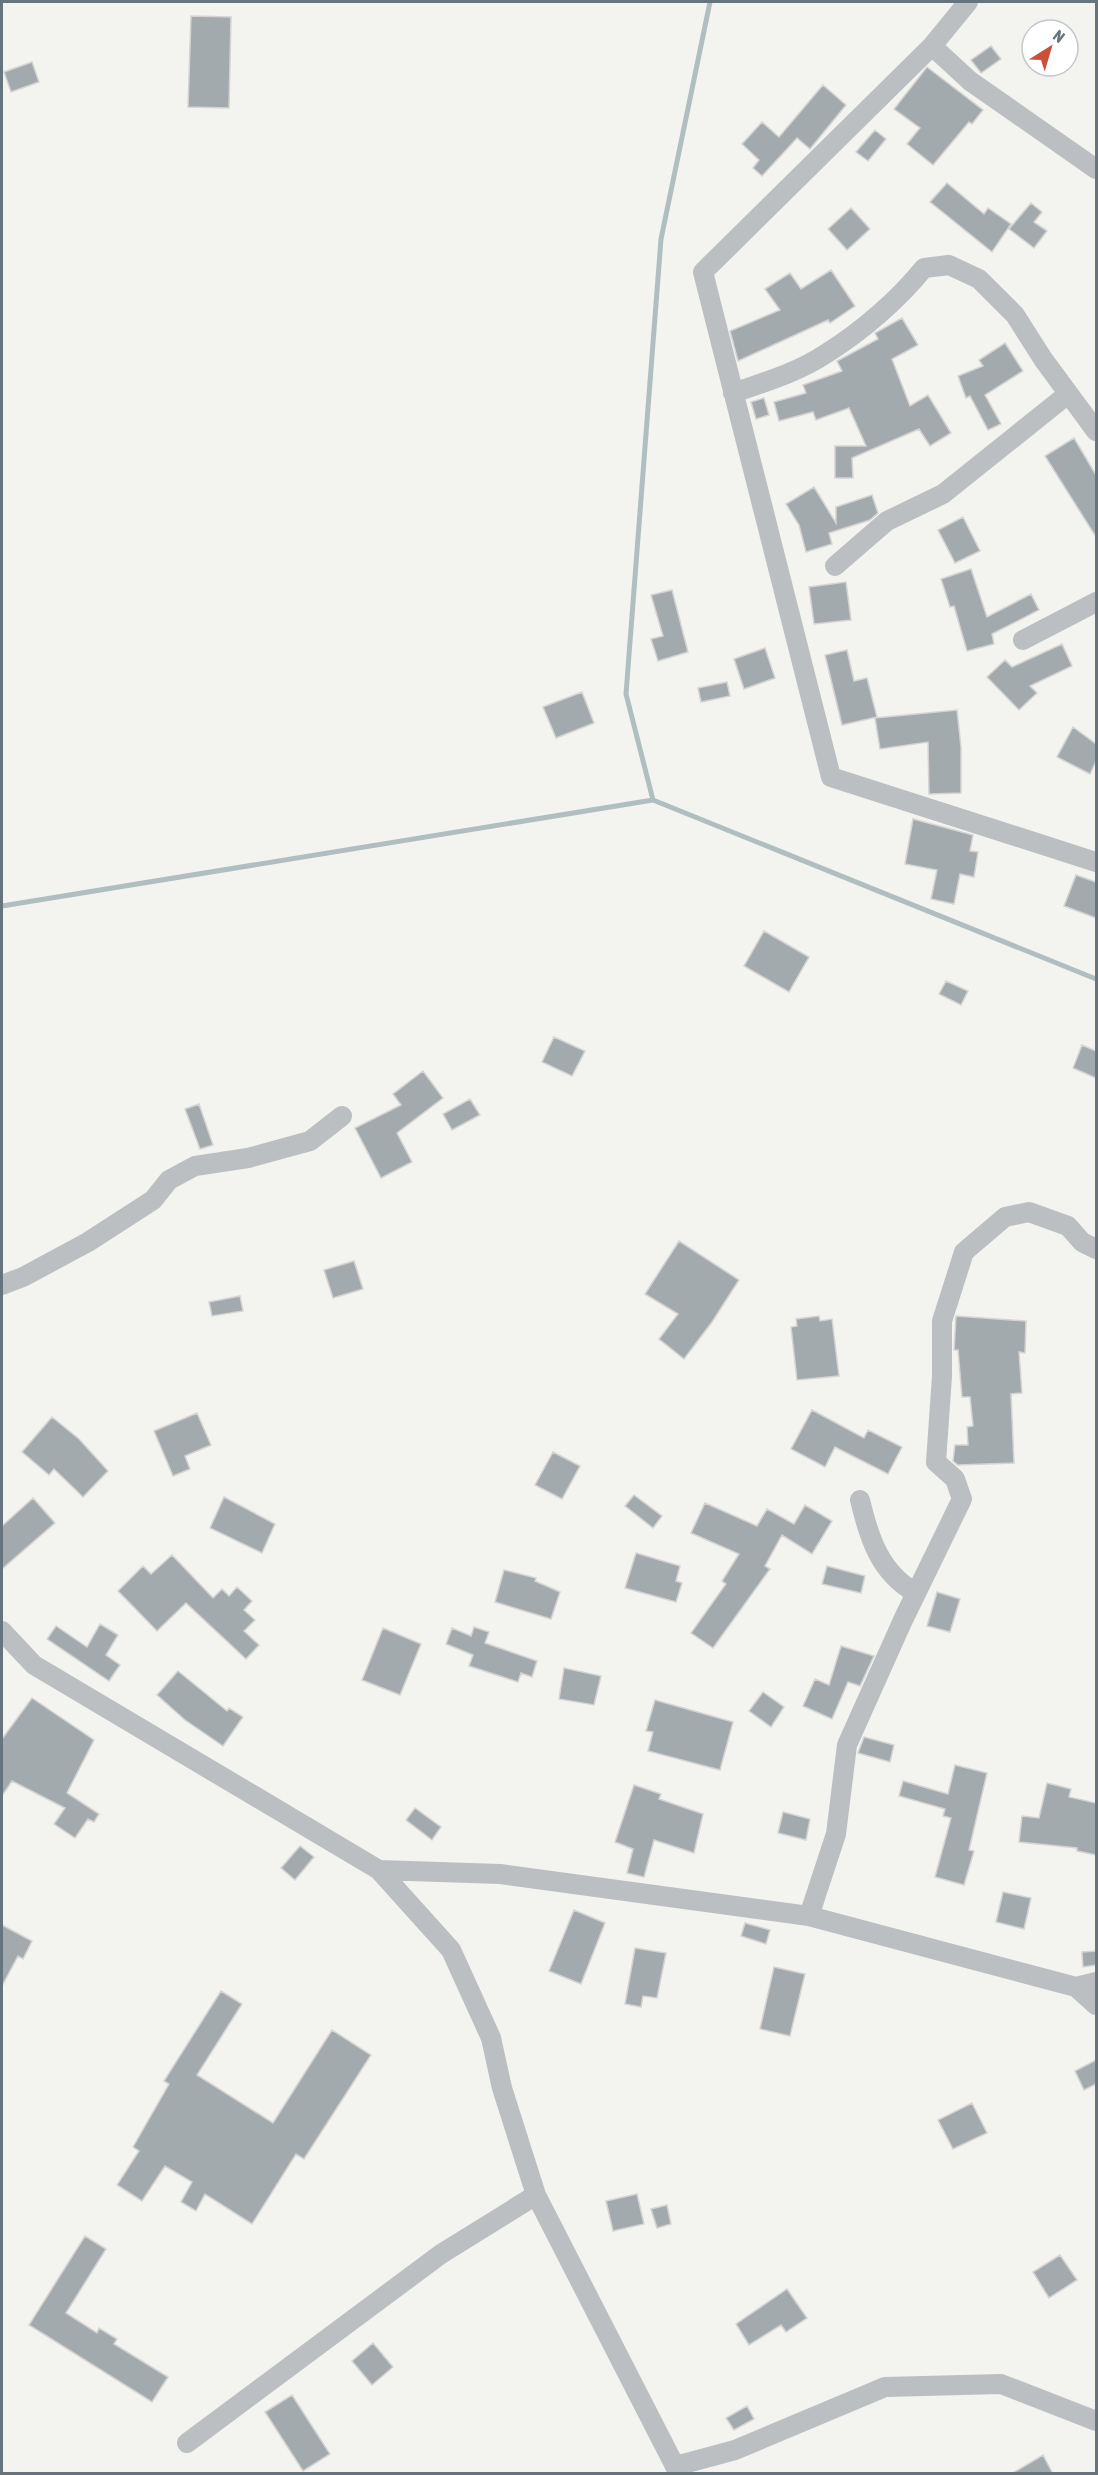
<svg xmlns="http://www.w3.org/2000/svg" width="1098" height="2475" font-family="'Asap Condensed',sans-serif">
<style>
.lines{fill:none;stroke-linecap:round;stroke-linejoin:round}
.stream{stroke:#b1bec0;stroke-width:5}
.building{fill:#a3aaae;stroke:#d5d4d3;stroke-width:1.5}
.street{stroke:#bbbfc1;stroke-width:20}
</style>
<rect width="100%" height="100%" fill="#f3f3f0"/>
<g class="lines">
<path class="stream" d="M 653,800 L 626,694 L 661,239 L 710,2
M 2,906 L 653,800 L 1096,979"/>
</g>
<path class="building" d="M 191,16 L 231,17 L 229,108 L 188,107 Z
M 991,46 L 1001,59 L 981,73 L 971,60 Z
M 32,62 L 39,82 L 11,92 L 4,72 Z
M 927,67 L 983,110 L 972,124 L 969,122 L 933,165 L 907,144 L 920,128 L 894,109 Z
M 823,85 L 846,105 L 810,149 L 797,138 L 762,176 L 753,168 L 759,160 L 742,144 L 762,122 L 779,137 Z
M 875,130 L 886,139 L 868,161 L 856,152 Z
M 947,183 L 984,214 L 988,208 L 1011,224 L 992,252 L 930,202 Z
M 1031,203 L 1042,212 L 1034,222 L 1047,231 L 1034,248 L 1009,229 Z
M 851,208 L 870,229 L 847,250 L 828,229 Z
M 831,270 L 855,306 L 830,323 L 828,320 L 738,361 L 730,331 L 780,310 L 765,289 L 790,273 L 801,289 Z
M 902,318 L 918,345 L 892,359 L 910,406 L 928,395 L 951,433 L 930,446 L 919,429 L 852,458 L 853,478 L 835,478 L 835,446 L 866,446 L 849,408 L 816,420 L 813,412 L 779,421 L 774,402 L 806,393 L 803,385 L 842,371 L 837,361 L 878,339 L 875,333 Z
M 1005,343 L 1023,371 L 985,395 L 1001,424 L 988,430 L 970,396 L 966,398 L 958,376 L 983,366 L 979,360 Z
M 764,398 L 769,415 L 756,419 L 751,402 Z
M 1074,438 L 1096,475 L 1096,537 L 1045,456 Z
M 814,487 L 836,523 L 836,507 L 872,495 L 878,513 L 870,520 L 829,533 L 832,544 L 806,552 L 799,525 L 786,504 Z
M 963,517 L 980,551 L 955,563 L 938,530 Z
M 971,569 L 987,617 L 1031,594 L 1039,610 L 992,634 L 994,644 L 967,651 L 954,606 L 950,607 L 941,579 Z
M 846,582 L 851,620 L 814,624 L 809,587 Z
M 672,590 L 688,652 L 658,661 L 651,639 L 663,636 L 651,595 Z
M 1062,644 L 1072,666 L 1030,686 L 1037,693 L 1019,710 L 987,677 L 1005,660 L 1012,667 Z
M 765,648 L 775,678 L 744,689 L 734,659 Z
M 847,650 L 854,681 L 867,678 L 877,717 L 842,725 L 825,655 Z
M 727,682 L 730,696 L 701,702 L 698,688 Z
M 582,692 L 594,723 L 556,738 L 543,707 Z
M 957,710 L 961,747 L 961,793 L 929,794 L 928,742 L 880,749 L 875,718 Z
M 1073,727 L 1096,744 L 1096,761 L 1090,774 L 1057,757 Z
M 913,819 L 973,835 L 970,851 L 978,852 L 974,877 L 960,874 L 954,904 L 931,899 L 937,870 L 905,864 Z
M 1076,875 L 1096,882 L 1096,918 L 1064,906 Z
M 764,931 L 809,957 L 789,992 L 744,966 Z
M 946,981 L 968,991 L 961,1005 L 939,994 Z
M 554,1037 L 585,1051 L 572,1076 L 542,1062 Z
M 1082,1045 L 1096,1051 L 1096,1078 L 1073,1068 Z
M 423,1071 L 443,1098 L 397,1133 L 412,1162 L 381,1178 L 355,1128 L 401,1105 L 393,1094 Z
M 470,1099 L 480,1115 L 452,1130 L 443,1114 Z
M 199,1104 L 213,1145 L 200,1149 L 185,1109 Z
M 679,1241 L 739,1280 L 712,1322 L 684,1359 L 659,1339 L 678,1314 L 645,1294 Z
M 354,1261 L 363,1289 L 333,1298 L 324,1270 Z
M 240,1296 L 243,1311 L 212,1316 L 209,1302 Z
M 819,1316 L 820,1321 L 832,1319 L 839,1376 L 797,1380 L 791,1327 L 797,1326 L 796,1319 Z
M 956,1316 L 1026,1321 L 1025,1353 L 1019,1352 L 1022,1393 L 1011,1394 L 1014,1463 L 958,1465 L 953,1461 L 955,1445 L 968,1445 L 967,1427 L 973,1426 L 970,1397 L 962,1397 L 958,1350 L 954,1350 Z
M 812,1410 L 864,1438 L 868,1430 L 902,1447 L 888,1474 L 835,1447 L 825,1467 L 791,1449 Z
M 197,1413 L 211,1445 L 185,1456 L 190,1469 L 173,1476 L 154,1431 Z
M 52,1417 L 79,1439 L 108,1471 L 83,1497 L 54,1469 L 49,1475 L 22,1452 Z
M 553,1452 L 580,1466 L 562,1499 L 535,1485 Z
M 634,1495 L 662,1516 L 653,1528 L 625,1506 Z
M 224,1497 L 275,1524 L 262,1553 L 210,1528 Z
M 33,1498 L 55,1523 L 2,1569 L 2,1526 Z
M 705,1503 L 757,1526 L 767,1509 L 794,1524 L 805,1505 L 832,1521 L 812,1554 L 782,1535 L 765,1566 L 770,1569 L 713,1648 L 691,1633 L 726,1584 L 722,1581 L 739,1554 L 691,1533 Z
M 636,1553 L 680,1566 L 676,1581 L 682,1583 L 676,1602 L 625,1588 Z
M 172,1555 L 213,1598 L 222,1589 L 229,1596 L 237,1587 L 252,1601 L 244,1610 L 255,1620 L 244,1631 L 259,1645 L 246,1659 L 186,1603 L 157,1631 L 118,1591 L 143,1566 L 151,1574 Z
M 827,1566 L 865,1576 L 861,1593 L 822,1584 Z
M 504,1570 L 536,1578 L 535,1581 L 560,1592 L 551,1619 L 495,1602 Z
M 937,1592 L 960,1599 L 950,1632 L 927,1626 Z
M 100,1624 L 118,1635 L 106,1655 L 120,1665 L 109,1681 L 47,1639 L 56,1626 L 87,1647 Z
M 474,1627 L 489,1632 L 485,1643 L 537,1661 L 532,1677 L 521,1673 L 518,1682 L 469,1666 L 473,1655 L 446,1644 L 452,1628 L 471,1636 Z
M 383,1628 L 421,1644 L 400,1695 L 362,1680 Z
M 841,1646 L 874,1656 L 860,1686 L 848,1682 L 832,1719 L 803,1706 L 815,1679 L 829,1685 Z
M 564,1668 L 601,1676 L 594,1705 L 559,1699 Z
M 178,1671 L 227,1711 L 229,1708 L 243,1717 L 223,1746 L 185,1720 L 157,1695 Z
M 763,1692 L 784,1707 L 771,1727 L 749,1711 Z
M 32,1698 L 94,1740 L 67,1793 L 99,1814 L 94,1822 L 88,1819 L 75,1838 L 54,1824 L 65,1808 L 12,1781 L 2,1796 L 2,1739 Z
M 655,1700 L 733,1722 L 720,1770 L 648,1751 L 653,1732 L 646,1731 Z
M 864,1737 L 894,1745 L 890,1762 L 858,1753 Z
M 955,1765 L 987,1773 L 969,1850 L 974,1851 L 964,1885 L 935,1877 L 951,1818 L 943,1816 L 945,1809 L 899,1796 L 903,1781 L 948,1794 Z
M 1047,1783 L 1071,1789 L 1069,1797 L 1096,1803 L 1096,1855 L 1077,1851 L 1077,1848 L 1019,1842 L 1022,1816 L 1039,1818 Z
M 634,1785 L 661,1794 L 659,1799 L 703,1814 L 694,1853 L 654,1840 L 644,1877 L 627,1873 L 633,1849 L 615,1842 Z
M 415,1808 L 441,1827 L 432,1840 L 406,1820 Z
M 783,1812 L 810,1819 L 806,1840 L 778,1833 Z
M 300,1846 L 314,1857 L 295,1880 L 281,1868 Z
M 1003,1892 L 1031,1898 L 1024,1929 L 996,1922 Z
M 574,1910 L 605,1923 L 581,1984 L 549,1971 Z
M 745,1923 L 770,1930 L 766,1944 L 741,1936 Z
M 2,1925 L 32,1941 L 23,1959 L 18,1956 L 2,1986 Z
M 635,1948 L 666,1953 L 657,1998 L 643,1996 L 641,2007 L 625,2004 Z
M 1096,1951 L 1096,1965 L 1083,1967 L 1082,1952 Z
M 774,1967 L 805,1974 L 790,2036 L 760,2029 Z
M 221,1991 L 242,2004 L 197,2075 L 273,2123 L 332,2030 L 371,2055 L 304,2159 L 296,2154 L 252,2224 L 205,2194 L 196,2211 L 181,2202 L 192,2182 L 165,2166 L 142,2201 L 117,2185 L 139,2151 L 133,2147 L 169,2084 L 164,2081 Z
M 1096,2060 L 1096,2084 L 1084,2090 L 1075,2071 Z
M 972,2103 L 987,2133 L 953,2149 L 938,2120 Z
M 637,2194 L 644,2224 L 613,2231 L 606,2201 Z
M 667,2205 L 671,2224 L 657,2228 L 651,2209 Z
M 85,2236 L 106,2249 L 66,2313 L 97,2333 L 99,2328 L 117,2339 L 114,2344 L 168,2377 L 152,2402 L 29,2325 Z
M 1060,2255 L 1077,2280 L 1049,2298 L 1033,2272 Z
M 787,2289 L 807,2318 L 786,2332 L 781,2325 L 749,2345 L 736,2324 Z
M 373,2343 L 393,2367 L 372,2385 L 352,2361 Z
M 292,2395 L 330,2454 L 303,2471 L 265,2412 Z
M 747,2406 L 754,2419 L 734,2430 L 726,2418 Z
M 1043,2455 L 1053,2474 L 1011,2474 Z"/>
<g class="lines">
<path class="street" d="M 968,2 L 932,46 L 703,272 L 831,777 L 1096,862
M 932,46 L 970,81 L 1096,169
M 733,393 C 765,382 799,372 827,353 C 862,331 898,300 924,268 L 949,265 L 979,279 L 1015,315 L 1043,359 L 1096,431
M 835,566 L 887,521 L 943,494 L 1068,394
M 1023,640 L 1096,602
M 2,1285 L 23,1277 L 88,1242 L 153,1200 L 169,1180 L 195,1166 L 248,1158 L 310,1141 L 342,1116
M 860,1500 C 869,1538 880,1573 916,1593
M 2,1631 L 34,1665 L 379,1870 L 500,1874 L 809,1916 L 1076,1987 L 1096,2005
M 379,1870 L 451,1950 L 491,2038 L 502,2088 L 536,2195 L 679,2474
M 809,1916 L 836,1834 L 847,1745 L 903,1620 L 962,1499 L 955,1479 L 936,1462 L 942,1376 L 942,1321 L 964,1252 L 1005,1217 L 1029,1212 L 1068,1226 L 1082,1242 L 1096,1249
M 1076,1987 L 1096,1982
M 187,2443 L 441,2254 L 536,2195
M 676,2466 L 735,2450 L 885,2387 L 1001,2384 L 1096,2421"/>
</g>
<rect width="1098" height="2475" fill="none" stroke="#66757d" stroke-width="6"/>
<g transform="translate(1050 48) rotate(37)"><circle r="28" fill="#ffffff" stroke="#c2c8cb" stroke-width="1.5"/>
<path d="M0-4.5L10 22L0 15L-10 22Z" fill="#cb4f39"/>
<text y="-9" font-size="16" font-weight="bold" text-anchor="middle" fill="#66757d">N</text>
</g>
</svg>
